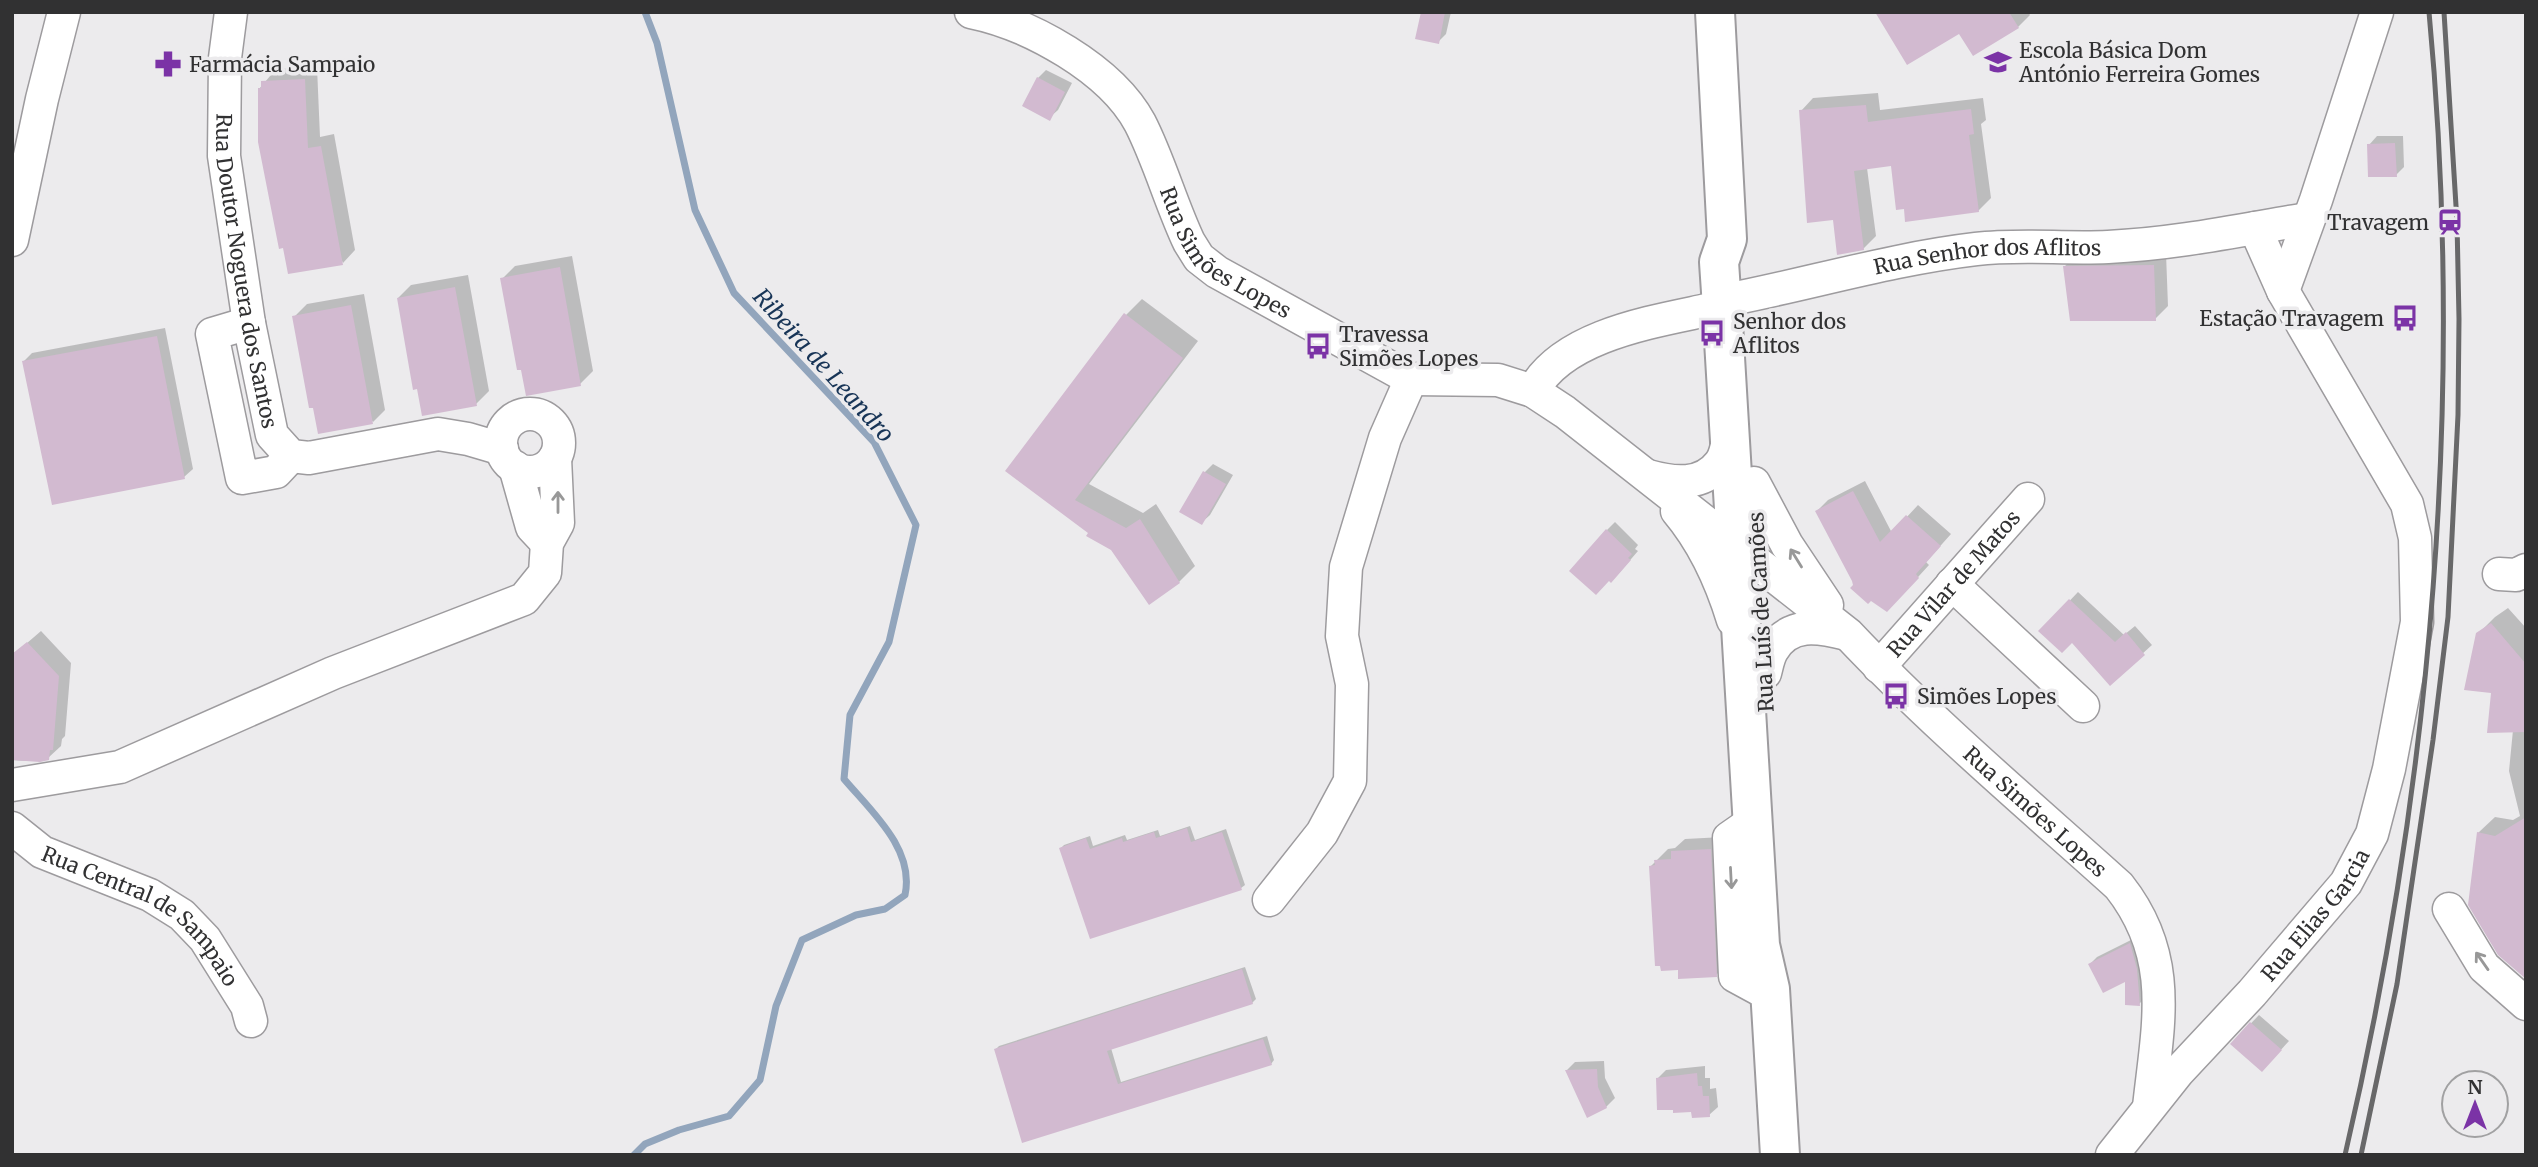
<svg xmlns="http://www.w3.org/2000/svg" width="2538" height="1167" font-family="Merriweather,serif">
<style>
.shadow{fill:#0003}
.lines{fill:none;stroke-linecap:round;stroke-linejoin:round}
.stream{stroke:#92a5bc;stroke-width:7}
.building{fill:#d2bad0}
.minor-casing{stroke:#9d9b9e;stroke-width:35}
.major-casing{stroke:#9d9b9e;stroke-width:42}
.minor{stroke:#fff;stroke-width:32}
.major{stroke:#fff;stroke-width:38}
.rail{stroke:#686869;stroke-width:5}
.oneway{stroke:#989898}
.labels{text-anchor:middle;dominant-baseline:central;stroke-width:7;stroke-linejoin:round;paint-order:stroke}
.poi-label{font-size:21px;fill:#313132;stroke:#ecebed;text-anchor:start}
.street-label{font-size:21px;fill:#313132;stroke:#ecebed}
.water-label{font-size:23px;font-style:italic;fill:#173456;stroke:#ecebed}
</style>
<rect width="100%" height="100%" fill="#ecebed"/>
<path class="shadow" d="M 1423,12 L 1451,12 L 1446,34 L 1438,42 Z
M 1877,12 L 2028,12 L 2030,15 L 2018,27 L 1960,31 Z
M 317,67 L 320,137 L 334,134 L 355,250 L 343,263 L 259,89 L 276,69 Z
M 1046,70 L 1072,83 L 1058,110 L 1049,118 L 1038,78 Z
M 1878,93 L 1880,110 L 1983,98 L 1986,120 L 1981,124 L 1991,198 L 1978,211 L 1893,164 L 1867,168 L 1876,236 L 1863,249 L 1834,218 L 1801,111 L 1813,98 Z
M 2377,136 L 2403,136 L 2404,167 L 2396,175 L 2369,145 Z
M 2166,253 L 2168,306 L 2155,319 L 2065,266 L 2078,254 Z
M 572,256 L 593,371 L 580,384 L 502,279 L 515,266 Z
M 468,275 L 489,391 L 476,404 L 398,298 L 411,285 Z
M 364,294 L 385,410 L 373,422 L 294,317 L 307,304 Z
M 1142,299 L 1198,341 L 1089,484 L 1143,513 L 1156,504 L 1195,566 L 1179,582 L 1112,548 L 1007,470 L 1126,315 Z
M 165,328 L 193,469 L 184,477 L 23,362 L 32,353 Z
M 1213,464 L 1233,475 L 1210,515 L 1201,523 L 1205,472 Z
M 1865,481 L 1892,533 L 1918,505 L 1951,534 L 1926,562 L 1929,565 L 1898,599 L 1855,585 L 1817,511 L 1828,500 Z
M 1615,522 L 1638,545 L 1635,549 L 1638,551 L 1619,573 L 1607,530 Z
M 2078,592 L 2124,635 L 2135,626 L 2152,645 L 2110,683 L 2073,641 L 2041,631 Z
M 2508,608 L 2526,628 L 2526,977 L 2478,833 L 2495,817 L 2513,820 L 2520,816 L 2509,771 L 2513,730 L 2493,692 L 2478,634 L 2495,617 Z
M 41,631 L 71,663 L 65,736 L 62,739 L 61,746 L 48,758 L 29,759 L 26,761 L 12,760 L 12,656 Z
M 1190,826 L 1195,840 L 1226,829 L 1245,885 L 1241,888 L 1061,848 L 1064,845 L 1090,836 L 1093,846 L 1125,835 L 1127,840 L 1158,830 L 1160,836 Z
M 1723,837 L 1728,963 L 1716,975 L 1679,969 L 1651,866 L 1668,849 L 1675,848 L 1685,839 Z
M 2137,937 L 2146,997 L 2139,1004 L 2127,979 L 2090,964 L 2097,957 Z
M 1245,967 L 1256,999 L 1252,1003 L 1111,1048 L 1121,1082 L 1267,1036 L 1274,1060 L 1271,1064 L 1023,1141 L 996,1049 L 999,1046 Z
M 2259,1015 L 2289,1041 L 2270,1062 L 2232,1043 Z
M 1604,1061 L 1605,1078 L 1615,1098 L 1606,1107 L 1567,1070 L 1575,1062 Z
M 1705,1066 L 1705,1078 L 1710,1078 L 1710,1089 L 1716,1088 L 1718,1107 L 1709,1115 L 1675,1108 L 1658,1078 L 1666,1070 Z"/>
<g class="lines">
<path class="stream" d="M 634,1155 L 645,1144 L 679,1130 L 729,1116 L 760,1080 L 776,1006 L 802,940 L 856,915 L 885,909 L 905,895 C 915,849 871,811 844,779 L 850,715 L 889,642 L 916,525 L 874,442 L 734,293 L 695,210 L 657,43 L 645,12"/>
</g>
<path class="building" d="M 1421,12 L 1445,12 L 1439,44 L 1415,39 Z
M 1875,12 L 2009,12 L 2019,28 L 1973,56 L 1959,34 L 1907,65 Z
M 1037,77 L 1065,92 L 1050,121 L 1022,106 Z
M 305,79 L 308,148 L 321,146 L 343,265 L 288,274 L 283,248 L 279,249 L 258,142 L 258,88 L 261,88 L 261,81 Z
M 1866,105 L 1868,122 L 1971,109 L 1974,134 L 1969,135 L 1979,212 L 1905,222 L 1904,209 L 1896,210 L 1891,166 L 1854,171 L 1864,250 L 1837,255 L 1833,220 L 1807,223 L 1799,110 Z
M 2395,143 L 2397,177 L 2368,177 L 2367,144 Z
M 2154,265 L 2156,321 L 2070,321 L 2063,266 Z
M 560,267 L 581,386 L 526,396 L 521,370 L 517,370 L 500,278 Z
M 455,287 L 477,406 L 422,416 L 417,389 L 413,390 L 397,298 Z
M 351,305 L 373,424 L 318,434 L 313,408 L 309,408 L 292,316 Z
M 1124,313 L 1183,358 L 1075,500 L 1126,528 L 1140,519 L 1180,583 L 1149,605 L 1111,550 L 1086,536 L 1088,533 L 1005,471 Z
M 157,336 L 185,479 L 52,505 L 22,361 Z
M 1203,471 L 1226,484 L 1202,525 L 1179,512 Z
M 1853,491 L 1880,542 L 1906,515 L 1941,546 L 1916,574 L 1919,578 L 1887,612 L 1871,601 L 1868,604 L 1850,588 L 1853,585 L 1852,581 L 1815,511 Z
M 1606,529 L 1632,554 L 1628,558 L 1631,560 L 1611,583 L 1609,581 L 1596,595 L 1569,571 Z
M 2069,599 L 2115,642 L 2126,632 L 2145,655 L 2110,686 L 2072,643 L 2062,653 L 2038,631 Z
M 2491,623 L 2526,664 L 2526,732 L 2487,733 L 2491,693 L 2464,690 L 2476,633 Z
M 27,642 L 59,676 L 53,750 L 50,750 L 49,760 L 40,762 L 12,760 L 12,654 Z
M 2526,817 L 2526,979 L 2498,955 L 2468,905 L 2477,832 L 2495,836 Z
M 1187,828 L 1191,842 L 1222,832 L 1242,890 L 1090,939 L 1059,848 L 1086,838 L 1090,849 L 1122,838 L 1123,842 L 1154,832 L 1156,838 Z
M 1711,849 L 1717,977 L 1678,979 L 1678,970 L 1661,971 L 1660,966 L 1655,966 L 1649,866 L 1655,865 L 1654,860 L 1671,859 L 1671,851 Z
M 2130,943 L 2137,969 L 2140,1006 L 2125,1005 L 2125,982 L 2103,993 L 2088,964 Z
M 1242,969 L 1253,1004 L 1107,1051 L 1118,1084 L 1263,1039 L 1272,1065 L 1022,1143 L 994,1049 Z
M 2250,1022 L 2282,1050 L 2262,1072 L 2230,1044 Z
M 1597,1069 L 1598,1087 L 1607,1108 L 1587,1118 L 1565,1070 Z
M 1697,1073 L 1698,1086 L 1702,1086 L 1703,1096 L 1709,1096 L 1710,1117 L 1692,1118 L 1691,1112 L 1673,1113 L 1673,1110 L 1657,1110 L 1656,1078 Z"/>
<g class="lines">
<g class="minor-casing">
<g id="minor">
<path id="s1" d="M 231,12 L 225,58 L 224,156 L 249,323 L 272,435 L 291,456 L 309,458 L 438,434 L 468,439 L 502,449"/>
<path id="s2" d="M 971,12 C 1030,24 1111,69 1140,123 C 1159,160 1171,204 1189,242 L 1199,258 L 1217,272 L 1411,379 L 1498,380 L 1533,391 L 1565,412 L 1848,634 C 1933,724 2028,804 2119,886 C 2175,957 2158,1024 2149,1107"/>
<path d="M 12,240 L 42,99 L 64,12"/>
<path d="M 2283,291 L 2316,200 L 2377,12"/>
<path id="s3" d="M 1721,301 C 1806,285 1890,259 1976,249 C 2019,244 2064,249 2108,247 C 2175,244 2241,230 2307,219"/>
<path d="M 249,323 L 212,334 L 242,478 L 276,472 L 291,456"/>
<path d="M 1533,391 C 1562,336 1651,322 1707,310"/>
<circle cx="530" cy="443" r="29"/>
<path d="M 515,467 L 532,527 L 547,543"/>
<path d="M 1648,476 C 1673,483 1702,487 1720,463 C 1725,457 1727,445 1729,437"/>
<path d="M 1754,483 L 1787,545 L 1827,605"/>
<path d="M 1677,511 C 1704,543 1721,581 1733,620"/>
<path d="M 2499,574 L 2516,575 L 2526,570"/>
<path d="M 1952,584 L 2083,706"/>
<path id="s4" d="M 1879,667 L 2028,499"/>
<path d="M 1765,673 C 1767,666 1768,658 1772,651 C 1789,621 1819,627 1847,634"/>
<path d="M 12,785 L 120,767 L 333,673 L 524,599 L 545,573 L 547,543 L 558,523 L 555,458"/>
<path d="M 1752,822 L 1729,838 L 1735,976 L 1770,995"/>
<path id="s5" d="M 12,828 L 42,852 L 150,895 L 182,915 L 205,939 L 247,1006 L 251,1021"/>
<path d="M 1269,900 L 1322,833 L 1350,781 L 1352,684 L 1342,636 L 1346,567 L 1385,438 L 1411,379"/>
<path d="M 2449,909 L 2484,967 L 2526,1004"/>
<path id="s6" d="M 2112,1155 L 2178,1072 L 2252,993 L 2346,883 L 2372,834 L 2389,769 L 2417,622 L 2415,538 L 2407,504 L 2283,291 L 2255,228"/>
</g>
</g>
<g class="major-casing">
<path id="major" d="M 1715,12 L 1727,239 L 1719,262 L 1722,307 L 1760,945 L 1770,989 L 1780,1155"/>
</g>
<use href="#minor" class="minor"/>
<use href="#major" class="major"/>
<path class="rail" d="M 2345,1155 C 2432,782 2465,394 2429,12
M 2361,1155 L 2397,984 L 2433,740 L 2448,617 L 2458,415 L 2459,319 L 2457,222 L 2444,12"/>
</g>
<defs><path id="oneway-shaft" d="M-6 0H5M1.5-3L5.5 0L1.5 3" fill="none" stroke-width="1.6" stroke-linecap="round" stroke-linejoin="round" transform="scale(1.75)"/></defs>
<g class="oneway">
<use href="#oneway-shaft" transform="translate(558 502) rotate(-90)"/>
<use href="#oneway-shaft" transform="translate(1796 558) rotate(-122)"/>
<use href="#oneway-shaft" transform="translate(1731 878) rotate(87)"/>
<use href="#oneway-shaft" transform="translate(2482 961) rotate(-125)"/>
</g>
<defs>
<g id="school-bare" transform="scale(2.1)"><path d="M0-5L7-2L0 1L-7-2ZM-4 1L0 2.5L4 1V4Q0 6-4 4Z" fill="#7b33a6" stroke="#ecebed" stroke-width="2.5" paint-order="stroke"/></g>
<g id="pharmacy-bare" transform="scale(2.1)"><path d="M-2-6h4v4h4v4h-4v4h-4v-4h-4v-4h4Z" fill="#7b33a6" stroke="#ecebed" stroke-width="2.5" paint-order="stroke"/></g>
<g id="station-bare" transform="scale(2.1)"><path d="M-3-6H3Q5-6 5-4V2Q5 4 3 4L4.5 6H3L1.5 4h-3L-3 6H-4.5L-3 4Q-5 4-5 2V-4Q-5-6-3-6ZM-3.5-4v3h7v-3ZM-3.5 1v1.5H-2V1ZM2 1v1.5H3.5V1Z" fill="#7b33a6" stroke="#ecebed" stroke-width="2.5" paint-order="stroke"/></g>
<g id="bus-bare" transform="scale(2.1)"><path d="M-5-6H5V4H4V6H2V4H-2V6H-4V4H-5ZM-3.5-4V0h7V-4ZM-3.5 1.2v1.5H-2V1.2ZM2 1.2v1.5H3.5V1.2Z" fill="#7b33a6" stroke="#ecebed" stroke-width="2.5" paint-order="stroke"/></g>
</defs>
<g fill-rule="evenodd">
<use href="#school-bare" x="1998" y="62"/>
<use href="#pharmacy-bare" x="168" y="64"/>
<use href="#station-bare" x="2450" y="222"/>
<use href="#bus-bare" x="2405" y="318"/>
<use href="#bus-bare" x="1712" y="333"/>
<use href="#bus-bare" x="1318" y="346"/>
<use href="#bus-bare" x="1896" y="696"/>
</g>
<g class="labels">
<g class="poi-label">
<text x="2019" y="50">Escola Básica Dom<tspan x="2019" dy="24">António Ferreira Gomes</tspan></text>
<text x="189" y="64">Farmácia Sampaio</text>
<text x="2429" y="222" text-anchor="end">Travagem</text>
<text x="2384" y="318" text-anchor="end">Estação Travagem</text>
<text x="1733" y="321">Senhor dos<tspan x="1733" dy="24">Aflitos</tspan></text>
<text x="1339" y="334">Travessa<tspan x="1339" dy="24">Simões Lopes</tspan></text>
<text x="1917" y="696">Simões Lopes</text>
</g>
<g class="street-label">
<text stroke="none"><textPath href="#s2" startOffset="369">Rua Simões Lopes</textPath></text>
<text stroke="none"><textPath href="#s3" startOffset="271">Rua Senhor dos Aflitos</textPath></text>
<text stroke="none"><textPath href="#s1" startOffset="261">Rua Doutor Noguera dos Santos</textPath></text>
<text stroke="none"><textPath href="#s4" startOffset="112">Rua Vilar de Matos</textPath></text>
<text transform="translate(1761 612) rotate(-93)">Rua Luís de Camões</text>
<text stroke="none"><textPath href="#s2" startOffset="1379">Rua Simões Lopes</textPath></text>
<text stroke="none"><textPath href="#s6" startOffset="315">Rua Elias Garcia</textPath></text>
<text stroke="none"><textPath href="#s5" startOffset="159">Rua Central de Sampaio</textPath></text>
</g>
<g class="water-label">
<text transform="translate(824 365) rotate(48)">Ribeira de Leandro</text>
</g>
</g>
<rect width="2538" height="1167" fill="none" stroke="#313132" stroke-width="28"/>
<g transform="translate(2475 1104)"><circle r="33" fill="#ecebed" stroke="#a1a1a2" stroke-width="2"/>
<path d="M0-5L12 26L0 18L-12 26Z" fill="#7b33a6"/>
<text y="-10" font-size="19" font-weight="bold" text-anchor="middle" fill="#313132">N</text>
</g>
</svg>
